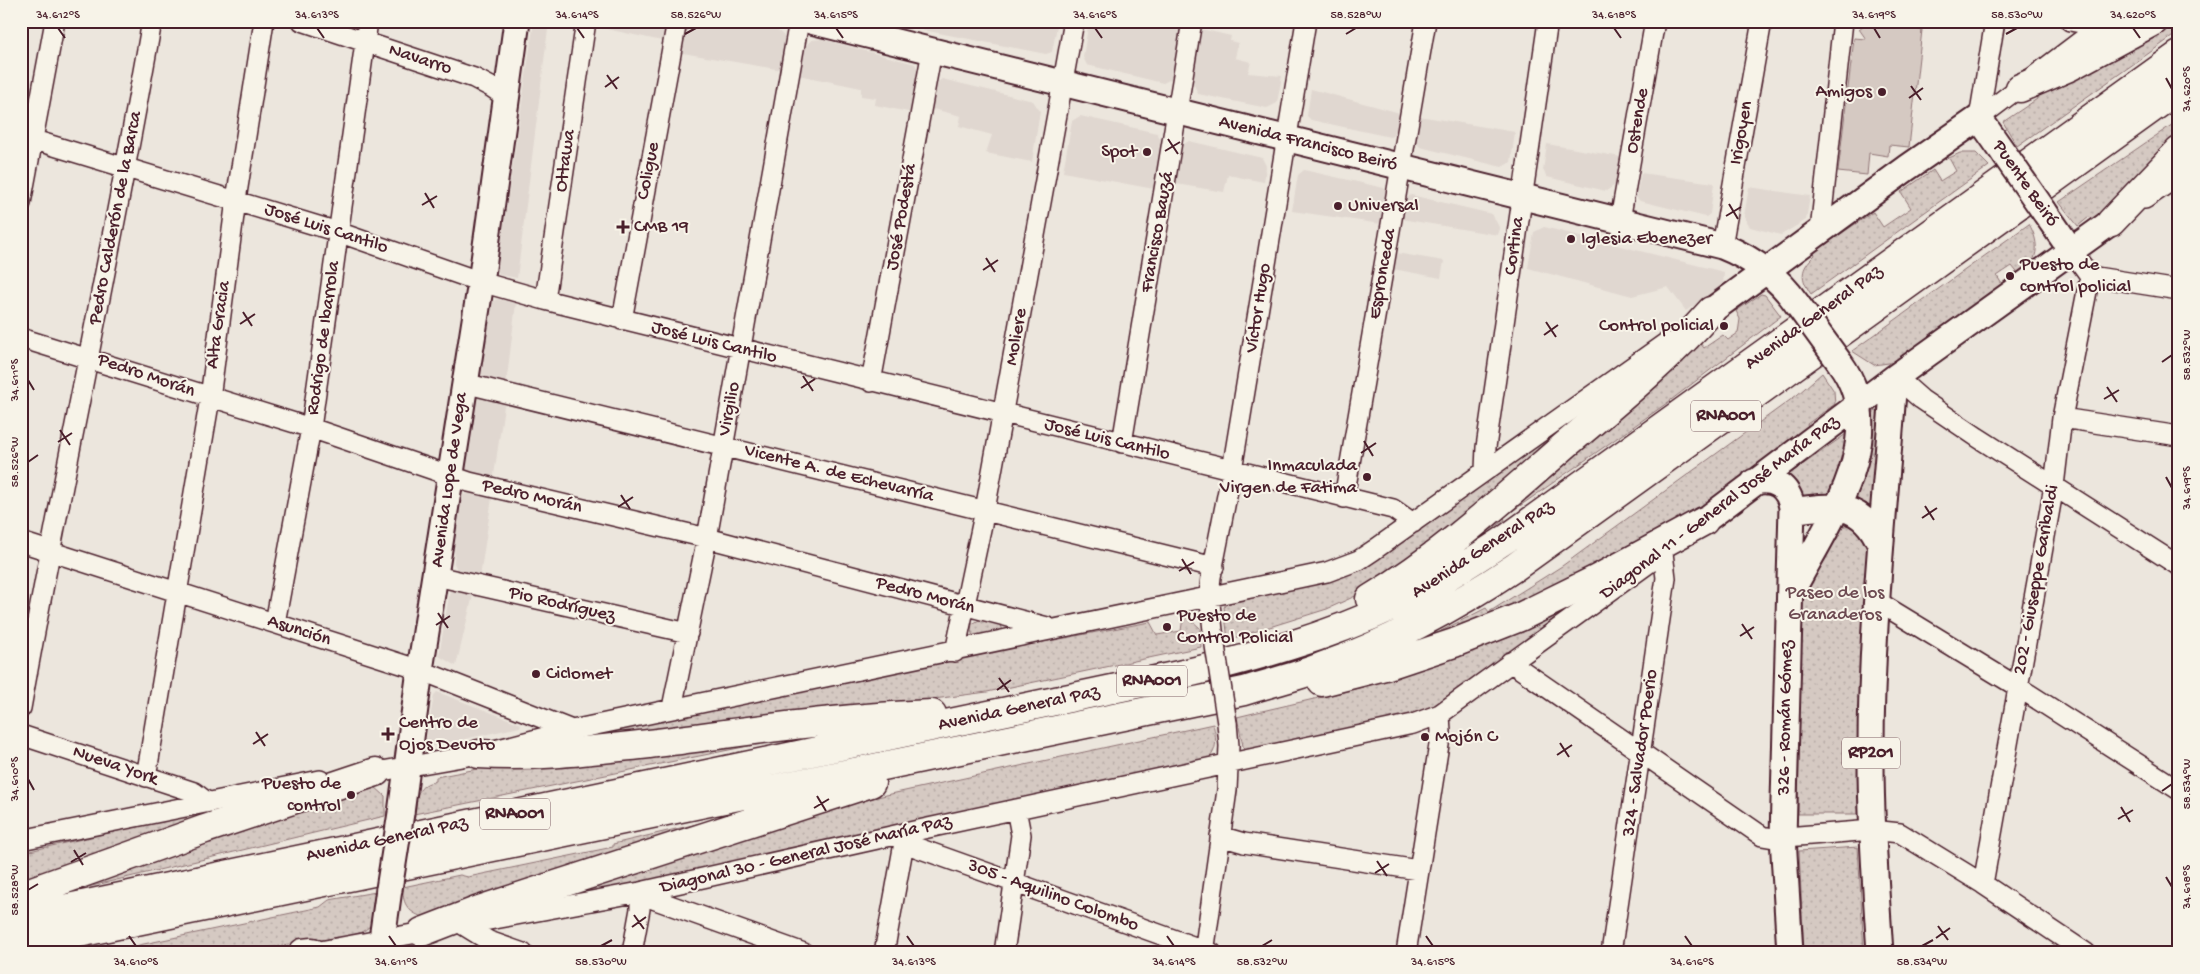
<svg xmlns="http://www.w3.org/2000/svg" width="2200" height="974" font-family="'Gochi Hand',sans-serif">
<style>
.built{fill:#e0d7d0}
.grass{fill:url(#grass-dots);stroke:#907476}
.pitch{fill:#d5c9c2;stroke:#907476}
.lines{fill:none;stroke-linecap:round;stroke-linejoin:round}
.minor-casing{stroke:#4a1f2b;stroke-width:22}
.major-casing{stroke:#4a1f2b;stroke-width:29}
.highway-casing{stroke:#4a1f2b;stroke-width:31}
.minor{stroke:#f7f3e8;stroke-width:19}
.major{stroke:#f7f3e8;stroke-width:25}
.highway{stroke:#f7f3e8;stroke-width:28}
.minor-bridge-casing{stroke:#4a1f2b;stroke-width:22;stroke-linecap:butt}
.major-bridge-casing{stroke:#4a1f2b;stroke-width:29;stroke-linecap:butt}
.minor-bridge{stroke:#f7f3e8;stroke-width:19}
.major-bridge{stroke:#f7f3e8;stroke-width:25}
.ticks{fill:none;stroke:#4a1f2b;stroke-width:2}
.poi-dot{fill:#4a1f2b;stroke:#f7f3e8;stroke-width:2}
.labels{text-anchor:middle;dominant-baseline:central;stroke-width:4;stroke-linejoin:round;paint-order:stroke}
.shield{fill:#f7f3e8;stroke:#7e5f64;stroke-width:1}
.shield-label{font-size:18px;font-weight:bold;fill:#4a1f2b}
.street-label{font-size:19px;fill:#4a1f2b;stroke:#f7f3e8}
.poi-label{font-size:19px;fill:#4a1f2b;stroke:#f7f3e8;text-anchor:start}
.park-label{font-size:19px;fill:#6d4a51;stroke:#f7f3e8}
.neatline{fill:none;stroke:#4a1f2b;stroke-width:2}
.ticks-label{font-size:12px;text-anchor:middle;fill:#4a1f2b}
</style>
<defs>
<pattern id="grass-dots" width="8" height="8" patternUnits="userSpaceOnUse" patternTransform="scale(1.25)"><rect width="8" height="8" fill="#d5c9c2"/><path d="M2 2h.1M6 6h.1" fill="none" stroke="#b8aca7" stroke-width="1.8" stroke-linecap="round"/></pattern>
</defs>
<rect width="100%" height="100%" fill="#ece6dd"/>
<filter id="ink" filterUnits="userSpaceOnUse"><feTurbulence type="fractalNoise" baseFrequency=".02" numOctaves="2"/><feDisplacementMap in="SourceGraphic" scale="10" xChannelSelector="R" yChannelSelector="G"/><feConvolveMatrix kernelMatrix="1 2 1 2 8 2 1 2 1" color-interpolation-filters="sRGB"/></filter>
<g filter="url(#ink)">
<path class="built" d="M 534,21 L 549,21 L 517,278 L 500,275 L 497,271 Z
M 593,21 L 667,21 L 662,41 L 593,26 Z
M 683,21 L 749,21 L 776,29 L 784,36 L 786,43 L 782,70 L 677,52 Z
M 877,21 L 1058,21 L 1052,52 L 1046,54 Z
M 1089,21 L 1143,21 L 1181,27 L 1173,78 L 1163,83 L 1087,65 L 1083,57 Z
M 1201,29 L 1231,36 L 1230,41 L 1238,43 L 1235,58 L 1251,62 L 1248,73 L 1282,76 L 1277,103 L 1267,108 L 1198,94 L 1192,80 Z
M 821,39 L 915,64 L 920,73 L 913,113 L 875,105 L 876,98 L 861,96 L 861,88 L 798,75 L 804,47 L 812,40 Z
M 942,79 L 1033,101 L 1040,111 L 1032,162 L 986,153 L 992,135 L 959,126 L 961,116 L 929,108 L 935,84 Z
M 1311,89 L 1400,113 L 1396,134 L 1390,137 L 1311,120 L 1307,116 Z
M 1080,116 L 1157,133 L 1163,143 L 1154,189 L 1063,172 L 1072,121 Z
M 1419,116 L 1515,132 L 1511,162 L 1502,167 L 1420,147 L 1414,140 Z
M 1189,141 L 1262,158 L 1266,166 L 1264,182 L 1228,175 L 1224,192 L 1176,184 L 1182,145 Z
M 1547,144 L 1621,157 L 1615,185 L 1606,191 L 1547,177 L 1543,170 Z
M 1304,170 L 1384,188 L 1387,192 L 1381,224 L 1292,211 L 1298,175 Z
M 1641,173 L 1714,183 L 1710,214 L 1706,217 L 1640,201 L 1636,197 Z
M 1749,187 L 1810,196 L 1806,220 L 1781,235 L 1750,227 L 1744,216 Z
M 1411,195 L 1492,214 L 1499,227 L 1498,235 L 1401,219 L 1405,199 Z
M 1544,227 L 1724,272 L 1723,285 L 1686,311 L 1668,287 L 1632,296 L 1528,268 L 1534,232 Z
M 1396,253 L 1444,261 L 1441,278 L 1393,269 Z
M 497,299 L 516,303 L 506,386 L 485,381 L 478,370 L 488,304 Z
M 477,395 L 505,399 L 493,482 L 469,474 L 464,466 L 475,398 Z
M 471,493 L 492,498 L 480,577 L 457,570 L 454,563 L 457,502 L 461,495 Z
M 450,590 L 473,595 L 456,666 L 439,656 Z
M 437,692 L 521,724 L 520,727 L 433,746 L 426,741 L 434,695 Z"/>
<path class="grass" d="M 2172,21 L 2179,21 L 2179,32 L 2017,146 L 2003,122 L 2037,99 L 2036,96 L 2127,43 Z
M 2179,120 L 2179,143 L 2096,220 L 2089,217 L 2078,226 L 2059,202 Z
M 1960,153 L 1976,153 L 1989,166 L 1811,294 C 1800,278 1800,269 1815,255 L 1814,252 L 1873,212 L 1883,227 L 1911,208 L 1901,192 L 1933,170 L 1940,181 L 1956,171 L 1949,158 Z
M 2029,224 C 2041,245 2038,262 2020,276 L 2012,266 L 1997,276 L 2003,286 L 1896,362 L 1874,365 L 1852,351 Z
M 1761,294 L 1765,295 L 1781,316 L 1667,403 L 1504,517 L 1505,520 L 1480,537 L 1477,532 L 1696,338 L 1704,348 L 1723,335 L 1728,340 L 1738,333 L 1740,319 L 1736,311 Z
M 1645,367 L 1375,587 L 1327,609 L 1228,640 L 1224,607 L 1226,604 L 1250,599 L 1250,595 L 1327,581 Z
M 1822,373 L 1834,391 L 1835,404 L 1807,424 L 1809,429 L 1706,508 L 1572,584 L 1440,635 L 1441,631 L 1486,608 L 1489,612 L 1562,566 L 1797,395 Z
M 1884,408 L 1873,510 L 1845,509 L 1869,414 Z
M 1849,432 L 1833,501 L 1806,504 L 1788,475 Z
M 1851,525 L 1870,539 L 1859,814 L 1798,814 L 1802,596 L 1839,527 Z
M 1624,572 L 1462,690 L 1424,711 L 1363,731 L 1245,756 L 1237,717 C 1306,700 1378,687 1443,661 C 1506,636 1564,603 1624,572 Z
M 1183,617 L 1189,618 L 1200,628 L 1201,647 L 987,692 L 775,720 L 587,738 L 593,734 L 868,675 L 1150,622 L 1157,635 L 1181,631 Z
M 981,619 L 1000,622 L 1003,631 L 973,637 L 971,630 L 972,624 Z
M 1213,724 C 1217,739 1218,753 1204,762 L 637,892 L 510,908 L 845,804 Z
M 783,739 L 414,814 C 416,796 417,785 436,781 L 436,777 L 503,764 Z
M 374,786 L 385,796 L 385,816 L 79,889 L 78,881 Z
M 261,798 L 21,884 L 21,853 Z
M 739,814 L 423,917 C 407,912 402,902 403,887 L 460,875 L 468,877 L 613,847 L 613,844 Z
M 1858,847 L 1864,953 L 1804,953 L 1799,851 Z
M 376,892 C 375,901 376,919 370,926 C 360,937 337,937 323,940 C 249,953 176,953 101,953 L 320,907 L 329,900 Z"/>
<path class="pitch" d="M 1869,21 L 1896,21 L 1901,28 L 1922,30 L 1909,147 L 1889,145 L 1888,156 L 1869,153 L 1867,175 L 1838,172 L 1854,38 L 1866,39 L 1859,29 Z"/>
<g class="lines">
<g class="minor-casing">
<path id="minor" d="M 302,21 L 474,78 L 491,87 L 507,98
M 2070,21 L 2086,24
M 1979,118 L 2107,21
M 1979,118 L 1995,21
M 21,136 L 338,232 L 481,282 L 545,300 L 1393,509 L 1413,523
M 2145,199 L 2179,176
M 21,203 L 55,21
M 1620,220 L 1655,21
M 1820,231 L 1843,21
M 1722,246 L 1762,21
M 2071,250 L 2090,276 L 2179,290
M 545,300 L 586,21
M 622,320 L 677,21
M 21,338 L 311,428 L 469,482 L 707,538 L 1047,627
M 1896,377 L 1921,399 L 1977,437 L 2179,566
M 871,382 L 932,51
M 464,383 L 1214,567
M 2062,418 L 2179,436
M 1122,443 L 1192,21
M 1485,470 L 1486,447 L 1548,21
M 1344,498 L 1426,21
M 21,542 L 420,670 L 572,730
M 436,576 L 688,633
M 1875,600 L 2018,687 L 2179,790
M 275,623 L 311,428 L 368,21
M 1214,639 L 1209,595 L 1211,577 L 1232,470 L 1306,21
M 955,652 L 985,510 L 1074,21
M 1510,662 L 1762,836 L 1774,838 L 1872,830 L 1900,833 L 1983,884 L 2086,953
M 21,708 C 62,479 112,251 152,21
M 672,708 L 707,538 L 799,21
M 21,735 L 194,792 L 207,802
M 365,774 L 479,754 L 572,730 L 1327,572 L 1359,560 L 1374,550 L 1667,342
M 146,777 L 210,398 L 236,200 L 264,21
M 900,834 L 904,843 L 1212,953
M 1220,836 L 1244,843 L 1418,870
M 21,840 L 320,780
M 1983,884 L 2054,486 L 2062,418 L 2090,276
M 640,892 L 653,899 L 804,953
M 473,923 L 640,892 L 900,834 L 1413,724 L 1440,714 L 1649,563
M 463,925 L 489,941 L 523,953
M 309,953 L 434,930
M 632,953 L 640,909 L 640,892
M 884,953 L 904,843
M 1004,953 L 1021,835 L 1016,809
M 1204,953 L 1227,790 L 1229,746 L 1227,723
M 1406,953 L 1441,732 L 1440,714
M 1611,953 L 1666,578 L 1663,553"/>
</g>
<g class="major-casing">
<path id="major" d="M 811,21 L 1722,246 C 1752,258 1779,278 1797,304
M 2044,211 L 2071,250
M 1711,311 L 1907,168 L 1979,118 L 2005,155
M 1754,482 C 1774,477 1788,486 1792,507 L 1783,837 L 1790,953
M 1792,511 C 1832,505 1862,501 1880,544
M 1704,521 L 1894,378 L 2111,222
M 1793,589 C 1827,524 1893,435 1840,363
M 401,813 L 420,670 L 481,282 L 517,21
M 382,939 L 389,889
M 1880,953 C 1876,890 1871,827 1871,764 C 1870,634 1885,507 1894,378"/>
</g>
<g class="highway-casing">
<path id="highway" d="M 2020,88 L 2069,67 L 2154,21
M 2111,222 L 2179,151
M 1370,599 C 1441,556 1501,501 1563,447 C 1614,404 1667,361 1711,311
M 1322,682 L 1385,666 L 1454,643 L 1520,617 L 1597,579 L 1704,521
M 479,754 C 535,758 593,750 649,744 C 743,732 837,717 932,714
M 21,895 L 205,829 L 376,772
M 21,918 L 1179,675 C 1253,658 1325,638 1395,605 C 1435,586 1472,562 1509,537 L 2179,55
M 422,932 L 479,910 L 871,783
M 21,945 L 1244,691 C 1269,683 1296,677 1321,667 C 1390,642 1454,608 1515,567 L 2179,89
M 303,953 L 312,952"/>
</g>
<use href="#minor" class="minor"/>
<use href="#major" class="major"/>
<use href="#highway" class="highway"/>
<g class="minor-bridge-casing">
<path id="minor-bridge" d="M 1214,639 L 1227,723"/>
</g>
<g class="major-bridge-casing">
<path id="major-bridge" d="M 2005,155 L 2044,211
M 1797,304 L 1840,363
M 389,889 L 401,813"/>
</g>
<use href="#minor-bridge" class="minor-bridge"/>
<use href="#major-bridge" class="major-bridge"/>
</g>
</g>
<path class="ticks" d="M 58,28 L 65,38M 317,28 L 324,38M 577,28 L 584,38M 836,28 L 843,38M 1095,28 L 1102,38M 1614,28 L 1621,38M 1874,28 L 1880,38M 2133,28 L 2140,38M 685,34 L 696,28M 1346,34 L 1356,28M 2006,34 L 2017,28M 607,75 L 617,89M 2166,78 L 2172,89M 1911,86 L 1921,100M 605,87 L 619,77M 1909,98 L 1923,88M 1168,139 L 1178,154M 1165,151 L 1180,142M 425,193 L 434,208M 1729,204 L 1738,219M 422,205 L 437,196M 1726,216 L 1741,207M 986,258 L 995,272M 983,270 L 998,260M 243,312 L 252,326M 1546,322 L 1556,337M 240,324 L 255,314M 1544,335 L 1558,325M 2162,362 L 2172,355M 803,376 L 813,391M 28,380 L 34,390M 2107,387 L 2117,402M 801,388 L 815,379M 2104,399 L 2119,390M 60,430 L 70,445M 1364,441 L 1373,456M 58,442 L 72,433M 1361,453 L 1376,443M 28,462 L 38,455M 2166,477 L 2172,488M 621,495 L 630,509M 1925,506 L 1934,520M 618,507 L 633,497M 1922,518 L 1937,508M 1182,559 L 1191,574M 1179,571 L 1194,562M 438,613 L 448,628M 1742,624 L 1752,639M 436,625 L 450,616M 1740,636 L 1754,627M 999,678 L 1009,692M 997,690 L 1011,680M 256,732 L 265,746M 1560,743 L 1569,757M 253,744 L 268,734M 1557,755 L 1572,745M 28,779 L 34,790M 2162,791 L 2172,784M 817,796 L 826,811M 2121,807 L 2130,822M 814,808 L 829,799M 2118,819 L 2133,810M 74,850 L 83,865M 1377,861 L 1387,876M 71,862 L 86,853M 1375,873 L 1389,864M 2166,877 L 2172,887M 28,890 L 38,884M 634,915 L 644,929M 1938,926 L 1948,940M 632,927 L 646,917M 129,936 L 136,946M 389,936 L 396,946M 907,936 L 914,946M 1167,936 L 1174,946M 1426,936 L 1433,946M 1685,936 L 1692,946M 1936,938 L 1950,928M 601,946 L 612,940M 1262,946 L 1272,940M 1922,946 L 1933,940"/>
<g class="poi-dot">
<circle cx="1882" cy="92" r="5"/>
<circle cx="1147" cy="152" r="5"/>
<circle cx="1338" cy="206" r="5"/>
<path d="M620.5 219.5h5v5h5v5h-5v5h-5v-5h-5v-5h5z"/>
<circle cx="1571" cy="239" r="5"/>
<circle cx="2010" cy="276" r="5"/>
<circle cx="1724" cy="326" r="5"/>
<circle cx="1367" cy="477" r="5"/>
<circle cx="1167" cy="627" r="5"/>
<circle cx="536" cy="674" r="5"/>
<path d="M385.5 726.5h5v5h5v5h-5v5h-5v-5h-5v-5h5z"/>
<circle cx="1425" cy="737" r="5"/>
<circle cx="351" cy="795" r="5"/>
</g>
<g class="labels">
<g class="shield">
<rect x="1691" y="400.5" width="70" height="31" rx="4"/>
<rect x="1117" y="665.5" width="70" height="31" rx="4"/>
<rect x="1842" y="737.5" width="58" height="31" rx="4"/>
<rect x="480" y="798.5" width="70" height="31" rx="4"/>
</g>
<g class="shield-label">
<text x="1726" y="416">RNA001</text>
<text x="1152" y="681">RNA001</text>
<text x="1871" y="753">RP201</text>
<text x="515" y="814">RNA001</text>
</g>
<g class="street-label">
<text transform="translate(420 60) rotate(18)">Navarro</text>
<text transform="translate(1638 121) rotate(-80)">Ostende</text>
<text transform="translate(1742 133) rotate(-80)">Irigoyen</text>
<text transform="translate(1308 144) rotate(14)">Avenida Francisco Beiró</text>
<text transform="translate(566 161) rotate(-82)">Ottawa</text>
<text transform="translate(649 171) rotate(-79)">Coligue</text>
<text transform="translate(2025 184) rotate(55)">Puente Beiró</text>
<text transform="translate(902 217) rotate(-80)">José Podestá</text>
<text transform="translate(116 218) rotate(-79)">Pedro Calderón de la Barca</text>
<text transform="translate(326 229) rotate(18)">José Luis Cantilo</text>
<text transform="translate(1158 232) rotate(-80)">Francisco Bauzá</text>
<text transform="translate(1515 246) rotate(-82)">Cortina</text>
<text transform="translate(1383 274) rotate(-80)">Espronceda</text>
<text transform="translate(1259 308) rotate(-81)">Víctor Hugo</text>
<text transform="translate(1814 318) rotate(-36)">Avenida General Paz</text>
<text transform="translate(219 325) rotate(-82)">Alta Gracia</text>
<text transform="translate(1017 337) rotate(-80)">Moliere</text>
<text transform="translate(324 338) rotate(-82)">Rodrigo de Ibarrola</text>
<text transform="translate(714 343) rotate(14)">José Luis Cantilo</text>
<text transform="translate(146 376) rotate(19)">Pedro Morán</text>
<text transform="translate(730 409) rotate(-79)">Virgilio</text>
<text transform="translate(1107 440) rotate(14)">José Luis Cantilo</text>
<text transform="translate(839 474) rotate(14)">Vicente A. de Echevarría</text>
<text transform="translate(450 480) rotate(-82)">Avenida Lope de Vega</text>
<text transform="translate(532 497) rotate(13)">Pedro Morán</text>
<text transform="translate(1720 508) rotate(-37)">Diagonal 11 - General José María Paz</text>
<text transform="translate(1483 550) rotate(-33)">Avenida General Paz</text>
<text transform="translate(2037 580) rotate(-80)">202 - Giuseppe Garibaldi</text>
<text transform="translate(925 596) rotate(15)">Pedro Morán</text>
<text transform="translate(562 605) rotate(13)">Pio Rodríguez</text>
<text transform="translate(299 631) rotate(18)">Asunción</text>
<text transform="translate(1019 709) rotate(-12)">Avenida General Paz</text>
<text transform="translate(1786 718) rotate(-89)">326 - Román Gómez</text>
<text transform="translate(1641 753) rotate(-82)">324 - Salvador Poerio</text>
<text transform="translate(115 766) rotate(19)">Nueva York</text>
<text transform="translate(387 840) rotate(-12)">Avenida General Paz</text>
<text transform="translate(806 855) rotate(-13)">Diagonal 30 - General José María Paz</text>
<text transform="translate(1053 896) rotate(20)">305 - Aquilino Colombo</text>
</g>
<g class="poi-label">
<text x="1872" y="92" text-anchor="end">Amigos</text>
<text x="1137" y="152" text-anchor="end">Spot</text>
<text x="1348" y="206">Universal</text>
<text x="634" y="227">CMB 19</text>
<text x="1581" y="239">Iglesia Ebenezer</text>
<text x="2020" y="265">Puesto de<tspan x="2020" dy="22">control policial</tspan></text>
<text x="1714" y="326" text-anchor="end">Control policial</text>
<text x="1357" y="466" text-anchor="end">Inmaculada<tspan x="1357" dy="22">Virgen de Fatima</tspan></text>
<text x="1177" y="616">Puesto de<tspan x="1177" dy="22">Control Policial</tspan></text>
<text x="546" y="674">Ciclomet</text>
<text x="399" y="723">Centro de<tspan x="399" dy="22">Ojos Devoto</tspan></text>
<text x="1435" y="737">Mojón C</text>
<text x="341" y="784" text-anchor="end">Puesto de<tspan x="341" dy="22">control</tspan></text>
</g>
<g class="park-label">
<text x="1835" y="593">Paseo de los<tspan x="1835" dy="22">Granaderos</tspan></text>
</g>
</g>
<rect width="2200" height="974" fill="none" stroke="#f7f3e8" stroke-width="55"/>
<rect x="28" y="28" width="2144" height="918" class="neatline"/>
<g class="ticks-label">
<text x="58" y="18">34.612°S</text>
<text x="317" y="18">34.613°S</text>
<text x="577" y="18">34.614°S</text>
<text x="696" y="18">58.526°W</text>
<text x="836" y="18">34.615°S</text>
<text x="1095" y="18">34.616°S</text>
<text x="1356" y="18">58.528°W</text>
<text x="1614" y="18">34.618°S</text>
<text x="1874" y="18">34.619°S</text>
<text x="2017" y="18">58.530°W</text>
<text x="2133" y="18">34.620°S</text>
<text transform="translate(2186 89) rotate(-90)" y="4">34.620°S</text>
<text transform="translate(2186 355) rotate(-90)" y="4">58.532°W</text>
<text transform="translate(14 380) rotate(-90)" y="4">34.611°S</text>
<text transform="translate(14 462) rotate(-90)" y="4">58.526°W</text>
<text transform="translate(2186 488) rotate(-90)" y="4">34.619°S</text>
<text transform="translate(14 779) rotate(-90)" y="4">34.610°S</text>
<text transform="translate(2186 784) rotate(-90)" y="4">58.534°W</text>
<text transform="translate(2186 887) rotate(-90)" y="4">34.618°S</text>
<text transform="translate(14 890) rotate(-90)" y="4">58.528°W</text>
<text x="136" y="965">34.610°S</text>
<text x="396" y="965">34.611°S</text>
<text x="601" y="965">58.530°W</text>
<text x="914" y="965">34.613°S</text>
<text x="1174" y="965">34.614°S</text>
<text x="1262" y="965">58.532°W</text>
<text x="1433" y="965">34.615°S</text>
<text x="1692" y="965">34.616°S</text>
<text x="1922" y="965">58.534°W</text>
</g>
</svg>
